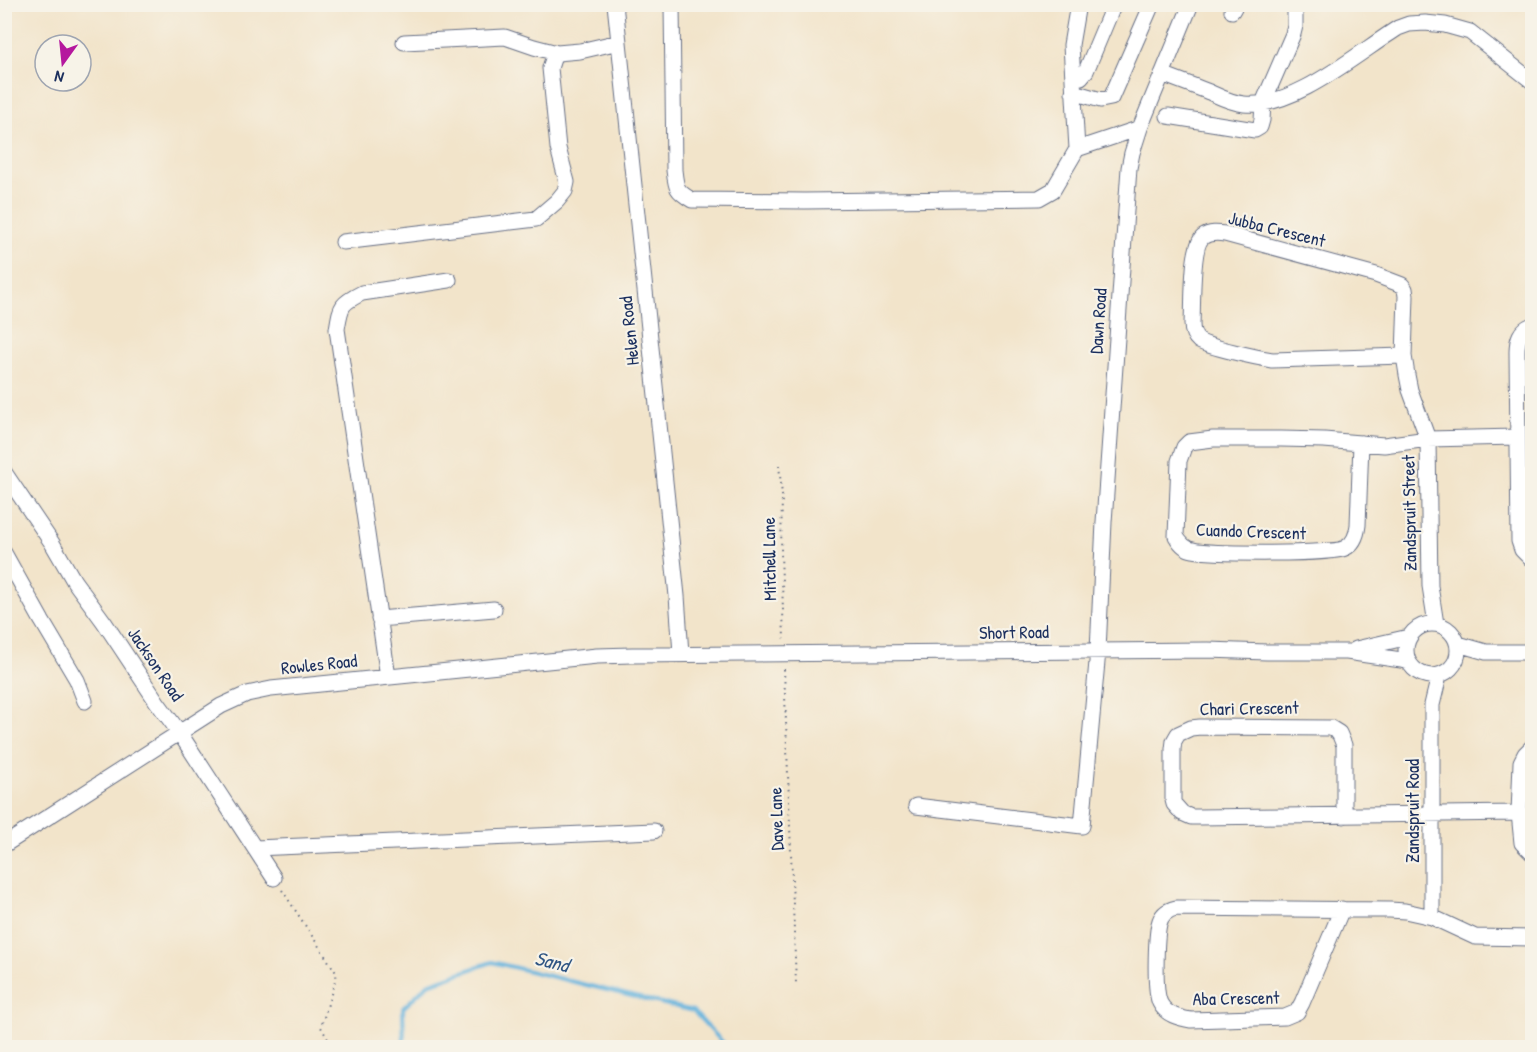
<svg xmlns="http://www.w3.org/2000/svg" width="1537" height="1052" font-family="'Patrick Hand',sans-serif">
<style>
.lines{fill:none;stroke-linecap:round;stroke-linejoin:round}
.stream{stroke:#62b2dd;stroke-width:4}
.minor-casing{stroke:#666e84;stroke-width:17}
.path{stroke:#666e84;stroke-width:2;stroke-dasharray:1.5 4.5;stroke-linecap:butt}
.minor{stroke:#fff;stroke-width:15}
.labels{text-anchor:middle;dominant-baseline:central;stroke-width:4.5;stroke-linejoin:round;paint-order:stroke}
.street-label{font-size:18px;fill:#1b2f5e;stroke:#f7f3e8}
.water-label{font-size:20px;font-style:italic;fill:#305684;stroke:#f7f3e8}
</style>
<rect width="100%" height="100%" fill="#f7f3e8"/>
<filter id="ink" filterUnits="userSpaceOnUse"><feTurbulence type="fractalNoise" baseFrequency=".0167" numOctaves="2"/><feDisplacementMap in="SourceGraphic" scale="12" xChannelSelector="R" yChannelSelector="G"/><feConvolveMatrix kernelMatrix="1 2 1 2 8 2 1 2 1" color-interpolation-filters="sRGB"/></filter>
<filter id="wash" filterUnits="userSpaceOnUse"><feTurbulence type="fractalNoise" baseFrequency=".008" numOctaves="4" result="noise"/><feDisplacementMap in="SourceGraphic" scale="24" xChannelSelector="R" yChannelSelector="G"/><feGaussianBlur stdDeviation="1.35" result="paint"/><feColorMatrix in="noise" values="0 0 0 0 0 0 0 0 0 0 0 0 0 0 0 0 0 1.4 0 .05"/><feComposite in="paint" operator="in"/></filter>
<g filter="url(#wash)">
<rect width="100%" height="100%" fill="#f2e4ca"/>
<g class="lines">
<path class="stream" d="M 404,1048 L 403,1008 L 428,984 L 492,962 L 693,1011 L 728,1048"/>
</g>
</g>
<g filter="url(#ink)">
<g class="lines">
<g class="minor-casing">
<path id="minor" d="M 615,4 L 677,596 L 681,654
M 672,4 L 674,170 C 676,188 676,191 692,200 L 805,201 L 1039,198 L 1053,190 L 1077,149 L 1140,128
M 1232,11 L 1236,4
M 404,42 L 505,37 L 534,47 L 557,53 L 580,51 L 619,42
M 1162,74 C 1178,80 1194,86 1209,92 C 1220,97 1232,103 1244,104 C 1293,109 1358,53 1398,28 L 1409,24 L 1425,23 L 1445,25 L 1470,32 L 1532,81
M 1073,78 L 1081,77 L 1086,71 L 1114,4
M 1073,92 L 1101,100 L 1111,98 L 1152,4
M 1168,116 L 1255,130 L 1260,127 L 1262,120 L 1263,103 L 1293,34 L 1295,26 L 1295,4
M 1077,149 L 1071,45 L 1078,4
M 343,242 L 536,219 L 557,201 L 565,191 L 567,182 L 558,148 L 550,68 L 555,53
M 1532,325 C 1520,330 1517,339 1517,352 L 1519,541 L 1522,550 L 1532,560
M 1404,356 L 1272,360 C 1259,358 1208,347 1199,341 C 1193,336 1192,330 1192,324 C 1193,307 1191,246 1203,237 C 1210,232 1218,233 1225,234 L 1376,275 L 1402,285 L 1405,289 L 1406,296 L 1404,356 L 1407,375 L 1410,390 L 1428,439 L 1430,586 L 1436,624
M 1361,443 L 1358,525 C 1357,534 1354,544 1345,548 C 1334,555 1209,554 1193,550 C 1185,549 1180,543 1176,536 L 1179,461 L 1184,447 L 1189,442 L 1213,439 L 1281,439 L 1324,440 L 1384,445 L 1428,439 L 1517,437
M 4,472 L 52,543 L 74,581 L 104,622 L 157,702 L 179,732 L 274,878
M 4,553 L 42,621 L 77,680 L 85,701
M 379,619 L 494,609
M1406 650a26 26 0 1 1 52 0a26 26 0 1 1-52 0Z
M 1458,644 L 1486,652 L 1532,652
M 1356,649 L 1409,637
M 388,677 L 337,329 C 341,306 340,304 362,293 L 449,280
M 1532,747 L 1525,754 L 1521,762 L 1519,813 L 1522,843 L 1532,853
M 916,806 L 1082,826 L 1098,651 L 1104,522 L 1129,168 L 1132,153 L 1140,128 L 1191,4
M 1344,816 L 1344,745 L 1339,733 L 1331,728 L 1200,727 L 1191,728 L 1178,734 L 1174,741 L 1173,749 L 1173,800 L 1174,804 L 1182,813 L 1191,817 L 1198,817 L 1519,813
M 4,845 L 221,706 L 247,694 L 271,689 L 597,656 L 632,655 L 1208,650 L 1267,652 L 1347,652 L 1408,661
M 255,848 L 654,831
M 1342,909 L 1302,1003 L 1297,1012 L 1285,1017 L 1191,1020 C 1179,1018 1166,1015 1160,1003 C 1154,991 1156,938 1159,924 C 1161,915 1167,910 1176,908 L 1390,910 L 1405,911 L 1432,917 L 1475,937 L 1532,938
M 1432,917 L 1432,705 L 1439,676"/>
</g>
<path class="path" d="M 779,465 L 782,495 L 781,553 L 784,639
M 784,669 L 796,984
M 282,890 L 337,974 L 321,1027 L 333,1048"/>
<use href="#minor" class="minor"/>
</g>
</g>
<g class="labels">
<g class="street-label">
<text transform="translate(1277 229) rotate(14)">Jubba Crescent</text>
<text transform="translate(1098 321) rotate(-86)">Dawn Road</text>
<text transform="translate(629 331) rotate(-96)">Helen Road</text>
<text transform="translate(1409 513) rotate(-91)">Zandspruit Street</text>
<text transform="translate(1251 531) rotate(2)">Cuando Crescent</text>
<text transform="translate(769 559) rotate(-91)">Mitchell Lane</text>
<text transform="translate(1014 632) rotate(-1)">Short Road</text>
<text transform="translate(156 664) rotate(56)">Jackson Road</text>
<text transform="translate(319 664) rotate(-6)">Rowles Road</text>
<text transform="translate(1249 708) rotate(-1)">Chari Crescent</text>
<text transform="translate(1412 811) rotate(-90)">Zandspruit Road</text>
<text transform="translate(776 819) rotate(-92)">Dave Lane</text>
<text transform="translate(1236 998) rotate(-1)">Aba Crescent</text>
</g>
<g class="water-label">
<text transform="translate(552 961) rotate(14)">Sand</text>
</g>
</g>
<rect width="1537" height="1052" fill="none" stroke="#f7f3e8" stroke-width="24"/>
<g transform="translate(63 63) rotate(195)"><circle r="28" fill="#f7f3e8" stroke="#9fa5b1" stroke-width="1.5"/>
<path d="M0-4.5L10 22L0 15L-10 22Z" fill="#b5179e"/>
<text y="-9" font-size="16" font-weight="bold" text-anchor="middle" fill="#1b2f5e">N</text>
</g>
</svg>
